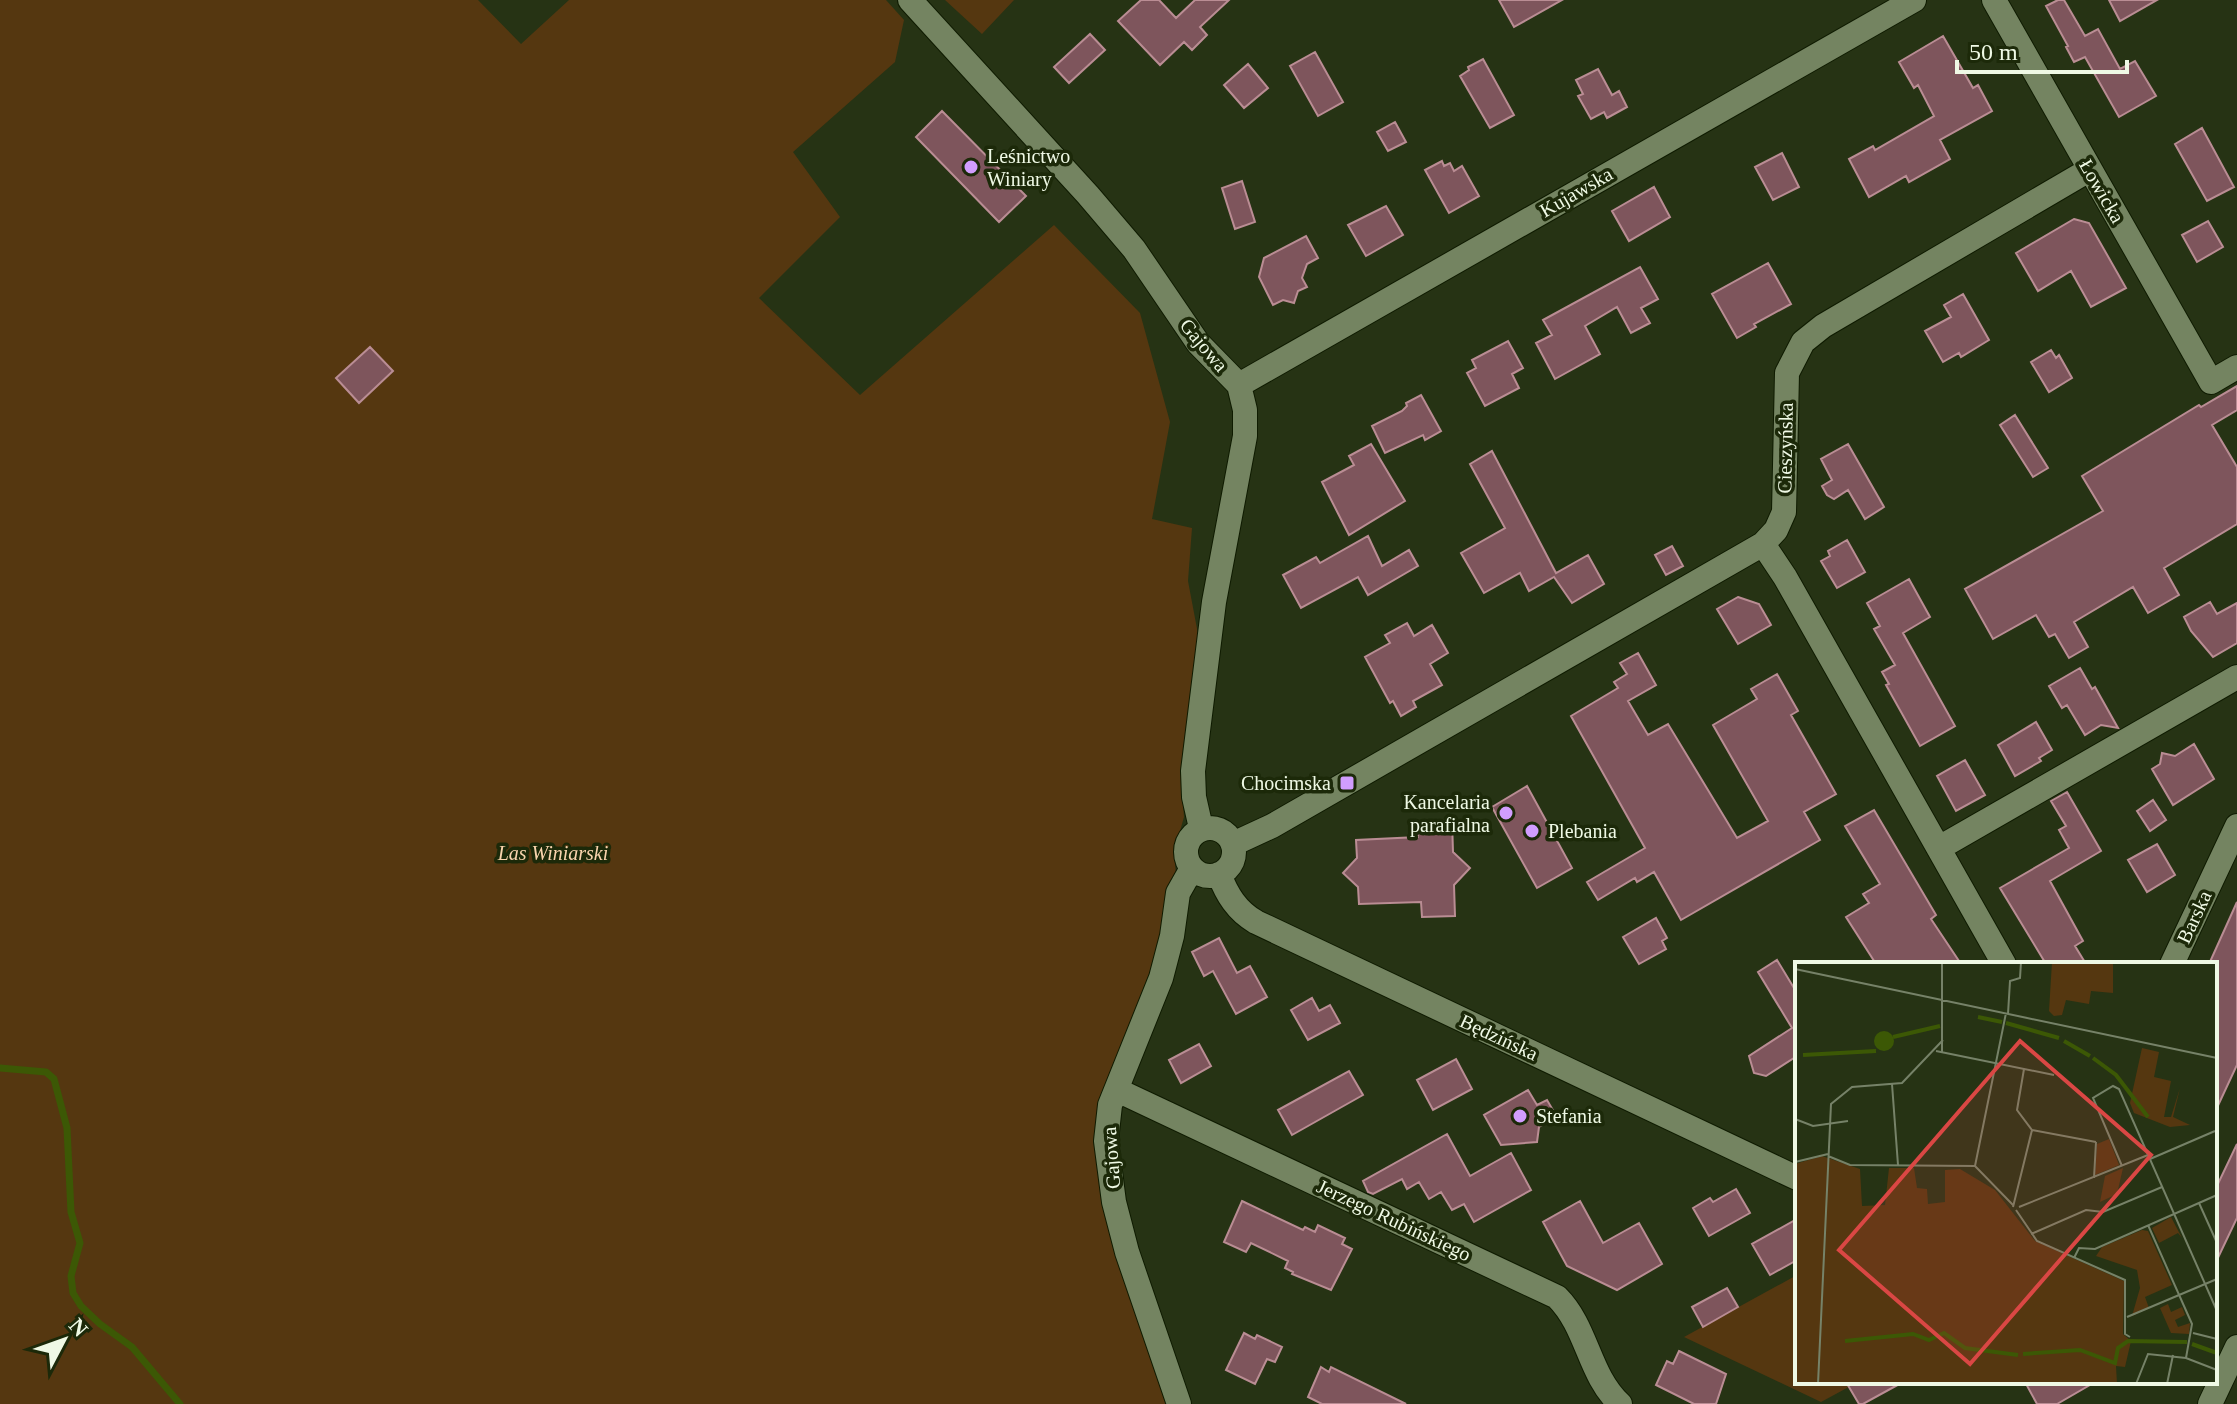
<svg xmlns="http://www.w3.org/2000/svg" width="2237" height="1404" font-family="Georgia,serif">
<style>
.green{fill:#553710}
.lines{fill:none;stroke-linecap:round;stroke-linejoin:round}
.stream{stroke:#3c5805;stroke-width:7}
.building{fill:#7e555c;stroke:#ba8d94;stroke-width:2}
.minor-casing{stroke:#0f1b00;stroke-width:26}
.minor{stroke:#748461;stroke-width:24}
.poi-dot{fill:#d19dfe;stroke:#1c2909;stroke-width:3}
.labels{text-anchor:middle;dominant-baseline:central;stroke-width:7;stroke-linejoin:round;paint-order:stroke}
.poi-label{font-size:20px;fill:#eff9e5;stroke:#1c2909;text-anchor:start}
.street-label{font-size:20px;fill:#eff9e5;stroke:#1c2909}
.park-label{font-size:20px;font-style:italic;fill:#f9d4ad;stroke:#1c2909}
.inset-river{fill:none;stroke:#3c5805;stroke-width:4}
.inset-road{fill:none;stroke:#768268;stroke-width:2}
.view{fill:#da4744;fill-opacity:0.15;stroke:#da4744;stroke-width:4}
.inset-edge{fill:none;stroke:#eff9e5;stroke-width:4}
</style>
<rect width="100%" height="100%" fill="#263314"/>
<path class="green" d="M 0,0 L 478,0 L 521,44 L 569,0 L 886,0 L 904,20 L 895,62 L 793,152 L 840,217 L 759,298 L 860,395 L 1054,225 L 1140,313 L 1170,422 L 1152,519 L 1192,528 L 1188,581 L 1198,634 L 1181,779 L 1184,817 L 1174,852 L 1176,875 L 1152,966 L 1102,1095 L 1096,1123 L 1095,1148 L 1115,1253 L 1166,1404 L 0,1404 Z
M 945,0 L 1014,0 L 982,34 Z
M 1797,1275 L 1797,1382 L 1858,1382 L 1821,1402 L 1684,1337 Z"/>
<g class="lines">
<path class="stream" d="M 0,1068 L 46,1072 L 54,1079 L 67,1128 L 71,1212 L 80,1243 L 71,1276 L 73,1293 L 81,1306 L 100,1324 L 132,1347 L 180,1404"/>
</g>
<path class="building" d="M 1141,0 L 1159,0 L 1176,18 L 1195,0 L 1229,0 L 1200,27 L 1207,35 L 1192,50 L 1184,42 L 1160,65 L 1118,21 Z
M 1499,0 L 1562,0 L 1514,27 Z
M 2058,0 L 2064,0 L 2085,36 L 2098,29 L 2120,69 L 2135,61 L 2156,96 L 2119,117 L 2085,57 L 2074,62 L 2066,47 L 2068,46 L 2046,6 Z
M 2109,0 L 2157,0 L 2120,21 Z
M 1090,34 L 1105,50 L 1069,83 L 1054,67 Z
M 1943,36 L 1973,88 L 1978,85 L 1992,111 L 1940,140 L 1950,159 L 1909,182 L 1906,176 L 1869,197 L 1849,159 L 1873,146 L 1875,150 L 1934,116 L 1918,85 L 1914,88 L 1899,62 Z
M 1315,52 L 1343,102 L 1318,116 L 1290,66 Z
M 1483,59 L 1514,115 L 1490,128 L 1460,76 L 1469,70 L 1468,67 Z
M 1248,64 L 1268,88 L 1244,108 L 1224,85 Z
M 1598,69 L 1612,95 L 1619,91 L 1627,107 L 1607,118 L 1604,112 L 1591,119 L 1578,96 L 1583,94 L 1576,80 Z
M 942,111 L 1026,196 L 999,222 L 916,137 Z
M 1395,122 L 1406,142 L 1388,151 L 1377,132 Z
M 2202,128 L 2234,187 L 2207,201 L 2175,144 Z
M 1782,153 L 1799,187 L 1773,200 L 1755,167 Z
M 1442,161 L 1444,166 L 1450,163 L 1454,171 L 1462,166 L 1479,196 L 1449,213 L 1425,170 Z
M 1242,181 L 1255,222 L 1235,229 L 1222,188 Z
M 1654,187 L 1670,217 L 1629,241 L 1612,211 Z
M 1386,206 L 1403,235 L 1366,256 L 1348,225 Z
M 2074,219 L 2089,223 L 2126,288 L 2091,307 L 2071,271 L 2038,291 L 2016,253 Z
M 2208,221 L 2223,247 L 2197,262 L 2182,235 Z
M 1306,236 L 1318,258 L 1307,264 L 1302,278 L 1307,287 L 1298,291 L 1294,303 L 1283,300 L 1273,305 L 1259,277 L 1264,258 Z
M 1768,263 L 1791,304 L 1754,324 L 1756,327 L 1737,338 L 1712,294 Z
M 1640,267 L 1658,299 L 1641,308 L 1650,323 L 1631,333 L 1617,307 L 1585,326 L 1600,354 L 1555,379 L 1536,343 L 1552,335 L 1543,320 Z
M 1963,294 L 1989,340 L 1961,357 L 1959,353 L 1943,362 L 1925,331 L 1951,317 L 1944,305 Z
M 1508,341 L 1523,368 L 1512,374 L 1519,388 L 1485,406 L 1467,373 L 1476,368 L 1472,360 Z
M 370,347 L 393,371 L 359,403 L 336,378 Z
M 2051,350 L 2056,358 L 2059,355 L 2072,378 L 2049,392 L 2031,362 Z
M 2237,386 L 2237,410 L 2212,425 L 2237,467 L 2237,524 L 2164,568 L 2179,595 L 2148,613 L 2133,587 L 2074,622 L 2088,647 L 2069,658 L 2055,634 L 2049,637 L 2036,615 L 1993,639 L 1965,589 L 2103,511 L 2082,476 L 2199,405 L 2201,407 Z
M 1421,395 L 1441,431 L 1425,440 L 1423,435 L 1385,453 L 1372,426 L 1402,411 L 1407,406 L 1406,403 Z
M 2015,415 L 2048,468 L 2033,477 L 2000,425 Z
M 1371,444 L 1405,501 L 1349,535 L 1322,482 L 1354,465 L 1349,456 Z
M 1848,444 L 1884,507 L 1865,519 L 1848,490 L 1834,499 L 1827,495 L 1822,486 L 1832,480 L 1821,459 Z
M 1492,451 L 1556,573 L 1588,555 L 1604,584 L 1572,603 L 1554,577 L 1529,591 L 1520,573 L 1484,593 L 1461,553 L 1505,528 L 1470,464 Z
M 1368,536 L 1382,566 L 1409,550 L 1418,566 L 1368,595 L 1358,577 L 1301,608 L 1283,575 L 1316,557 L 1320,563 Z
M 1847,540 L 1865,572 L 1837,588 L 1821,561 L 1830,556 L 1828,551 Z
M 1672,546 L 1683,566 L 1666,575 L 1655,555 Z
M 1909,579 L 1930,617 L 1903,633 L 1955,726 L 1920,746 L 1886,685 L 1889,684 L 1882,672 L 1895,665 L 1874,629 L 1880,626 L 1867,603 Z
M 1738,597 L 1759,604 L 1771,625 L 1738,644 L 1717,609 Z
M 2210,602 L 2217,614 L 2237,603 L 2237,643 L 2213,657 L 2191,631 L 2184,617 Z
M 1407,623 L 1414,636 L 1432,625 L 1448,653 L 1430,664 L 1442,685 L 1413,701 L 1416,707 L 1401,716 L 1393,701 L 1390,703 L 1365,657 L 1390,643 L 1385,635 Z
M 1638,653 L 1656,685 L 1628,701 L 1648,735 L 1668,724 L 1737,838 L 1768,821 L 1713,725 L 1757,699 L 1751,689 L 1777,674 L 1798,711 L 1791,715 L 1836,794 L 1804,812 L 1820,840 L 1681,920 L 1654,872 L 1637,882 L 1635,878 L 1598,900 L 1587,882 L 1645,848 L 1571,716 L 1618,688 L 1614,682 L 1627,674 L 1620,663 Z
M 2080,668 L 2092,689 L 2095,687 L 2118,728 L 2101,725 L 2085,735 L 2067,705 L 2062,708 L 2049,686 Z
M 2036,722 L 2052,750 L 2039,758 L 2041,761 L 2015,776 L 1998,745 Z
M 2194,744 L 2214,779 L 2173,805 L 2152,769 L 2160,764 L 2162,753 L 2175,756 Z
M 1965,760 L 1985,795 L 1956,811 L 1937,776 Z
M 1527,786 L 1572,868 L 1537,888 L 1492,807 Z
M 2067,792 L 2101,851 L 2050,881 L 2083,941 L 2075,946 L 2086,964 L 2046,964 L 2000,888 L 2069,848 L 2059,830 L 2066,826 L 2051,801 Z
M 2153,800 L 2166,820 L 2150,831 L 2137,811 Z
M 1874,810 L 1936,915 L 1931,919 L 1961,964 L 1876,964 L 1846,917 L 1869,903 L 1863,894 L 1880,884 L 1845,826 Z
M 1452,820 L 1453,852 L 1470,868 L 1454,885 L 1455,916 L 1422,917 L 1421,902 L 1359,904 L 1358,887 L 1343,873 L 1357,858 L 1356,840 L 1418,837 L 1418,822 Z
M 2157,844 L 2175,875 L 2147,892 L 2128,860 Z
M 2237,902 L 2237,1065 L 2215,1112 L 2215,964 L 2209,964 Z
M 1656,918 L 1667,938 L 1662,941 L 1666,949 L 1639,964 L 1623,937 Z
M 1219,938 L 1237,973 L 1250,966 L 1267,997 L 1236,1014 L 1213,971 L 1204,976 L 1192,952 Z
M 1777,960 L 1797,993 L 1797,1056 L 1766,1076 L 1754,1073 L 1749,1056 L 1792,1028 L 1758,972 Z
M 1312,998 L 1319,1011 L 1330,1005 L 1340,1023 L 1308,1040 L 1291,1010 Z
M 1199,1044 L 1211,1066 L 1181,1083 L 1169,1060 Z
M 1456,1059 L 1472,1089 L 1433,1110 L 1417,1080 Z
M 1349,1071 L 1363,1095 L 1292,1135 L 1278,1110 Z
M 1528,1090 L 1537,1105 L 1547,1100 L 1557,1117 L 1539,1127 L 1537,1142 L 1501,1145 L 1484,1115 Z
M 1447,1134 L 1470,1176 L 1511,1153 L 1531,1190 L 1474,1222 L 1464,1204 L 1452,1210 L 1441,1192 L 1429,1199 L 1419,1182 L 1407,1189 L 1402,1179 L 1373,1194 L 1368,1192 L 1363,1181 Z
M 2237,1144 L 2237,1218 L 2215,1264 L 2215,1190 Z
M 1736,1189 L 1750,1213 L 1709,1236 L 1693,1208 L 1710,1198 L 1713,1202 Z
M 1242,1201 L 1303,1230 L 1305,1227 L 1315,1232 L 1318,1225 L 1345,1238 L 1342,1244 L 1352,1249 L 1331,1290 L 1292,1274 L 1293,1272 L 1285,1268 L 1288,1261 L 1251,1243 L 1246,1252 L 1224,1242 Z
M 1580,1201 L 1603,1243 L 1639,1223 L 1662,1264 L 1617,1290 L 1567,1266 L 1543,1222 Z
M 1797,1219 L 1797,1260 L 1770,1275 L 1752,1244 Z
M 1727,1288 L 1738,1307 L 1703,1327 L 1692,1307 Z
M 1244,1333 L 1255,1339 L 1257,1335 L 1282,1347 L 1275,1362 L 1267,1359 L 1255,1384 L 1226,1370 Z
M 1679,1351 L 1726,1374 L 1716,1404 L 1694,1404 L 1656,1385 L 1667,1361 L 1673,1364 Z
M 1321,1367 L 1329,1372 L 1331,1367 L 1406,1404 L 1322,1404 L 1308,1397 Z
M 1846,1382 L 1903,1382 L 1863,1404 L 1859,1404 Z
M 2025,1382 L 2095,1382 L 2057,1404 L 2037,1404 Z"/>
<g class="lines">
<g class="minor-casing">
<path id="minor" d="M 910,0 L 1088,195 L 1134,249 L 1198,343 L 1239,385 L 1245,410 L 1245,436 L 1214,602 L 1193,771 L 1194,797 L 1201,828
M 1994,0 L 2211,382 L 2237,367
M 1239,385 L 1914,0
M 1763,544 L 1785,577 L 2004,964
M1186 852a24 24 0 1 1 48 0a24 24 0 1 1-48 0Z
M 1233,844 L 1272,826 L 1763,544 L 1776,530 L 1784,512 L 1787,373 L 1803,342 L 1823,326 L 2089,170
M 1939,848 L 2237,677
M 1219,874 C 1227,895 1237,911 1256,922 L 1797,1178
M 2172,964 L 2237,826
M 1117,1090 L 1557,1297 C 1588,1328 1588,1374 1620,1404
M 1179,1404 L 1127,1252 L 1114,1202 L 1106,1141 L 1110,1105 L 1161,978 L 1172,936 L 1178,893 L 1191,870
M 2210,1404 L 2237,1347"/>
</g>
<use href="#minor" class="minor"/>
</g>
<g class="poi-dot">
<circle cx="971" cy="167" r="8"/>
<rect x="1339" y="775" width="16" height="16" rx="4"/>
<circle cx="1506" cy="813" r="8"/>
<circle cx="1532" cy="831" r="8"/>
<circle cx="1520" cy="1116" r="8"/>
</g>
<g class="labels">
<g class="poi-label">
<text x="987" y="156">Leśnictwo<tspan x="987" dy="23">Winiary</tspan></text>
<text x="1331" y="783" text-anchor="end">Chocimska</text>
<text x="1490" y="802" text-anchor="end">Kancelaria<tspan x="1490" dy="23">parafialna</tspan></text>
<text x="1548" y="831">Plebania</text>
<text x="1536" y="1116">Stefania</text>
</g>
<g class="street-label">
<text transform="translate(2102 191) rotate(60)">Łowicka</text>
<text transform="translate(1576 192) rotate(-30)">Kujawska</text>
<text transform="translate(1204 345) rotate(50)">Gajowa</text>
<text transform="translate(1785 448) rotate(-89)">Cieszyńska</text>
<text transform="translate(2194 917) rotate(-65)">Barska</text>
<text transform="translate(1499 1037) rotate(25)">Będzińska</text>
<text transform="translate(1111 1158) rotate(-94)">Gajowa</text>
<text transform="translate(1394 1220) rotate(25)">Jerzego Rubińskiego</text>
</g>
<g class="park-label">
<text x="553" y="853">Las Winiarski</text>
</g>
</g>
<g transform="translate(1795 962)">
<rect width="422" height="422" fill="#263314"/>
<path d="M 257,0 L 318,0 L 318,31 L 296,29 L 294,42 L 271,38 L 267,53 L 259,54 L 254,49 ZM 347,86 L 364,90 L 359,115 L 376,119 L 369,155 L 376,155 L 385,126 L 378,155 L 395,163 L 375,165 L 339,151 L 335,141 ZM 314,177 L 324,203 L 300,213 L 302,182 ZM 27,194 L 65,207 L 67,244 L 90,243 L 94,206 L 119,206 L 122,226 L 132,227 L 133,242 L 150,240 L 150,208 L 165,207 L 200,228 L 240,279 L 329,319 L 328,372 L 336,379 L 330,405 L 321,404 L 322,422 L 0,422 L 0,202 ZM 328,206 L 322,232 L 305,240 L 310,214 ZM 376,255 L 387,276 L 383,271 L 364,281 L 357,266 ZM 347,268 L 353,269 L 377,323 L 350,335 L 354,346 L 337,354 L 345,326 L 342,308 L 301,294 L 307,285 ZM 373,342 L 376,350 L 387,345 L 390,353 L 380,358 L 383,365 L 395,361 L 394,372 L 376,371 L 365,346 Z" fill="#553710"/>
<path d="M79 79a10 10 0 1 1 20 0a10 10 0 1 1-20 0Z" fill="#3c5805"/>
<path class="inset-river" d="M 183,55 L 207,60M 211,61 L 264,76M 98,75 L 145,64M 269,79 L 295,94M 8,93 L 81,89M 298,96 L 321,113 L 353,155M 50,379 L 118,372 L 134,378 L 149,371 L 170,386 L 223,393M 397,382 L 422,391M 228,392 L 285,388 L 320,401 L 323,386 L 333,379 L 392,380"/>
<path class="inset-road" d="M 147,0 L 147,90M 0,7 L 422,96M 213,52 L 215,19 L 225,16 L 226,0M 141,89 L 259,113M 229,107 L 222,148 L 237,168 L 301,180M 97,122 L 103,203M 0,157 L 18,164 L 53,159M 33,194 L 55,203 L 180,204 L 218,243M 355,197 L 420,169M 0,200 L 33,192M 180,204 L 211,51M 327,204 L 298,136 L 318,124 L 324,127 L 422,349M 299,216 L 301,180M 404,241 L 422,281M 218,245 L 237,168M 224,245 L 353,193M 221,248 L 242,279 L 330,318 L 330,372 L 335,375M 353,263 L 397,362 L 391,396M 236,272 L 291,248 L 308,250 L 367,225M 279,296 L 284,286 L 300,287 L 422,233M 332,355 L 422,317M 398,371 L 422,377M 23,422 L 36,142 L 57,125 L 107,121 L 148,78M 341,422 L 353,392 L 391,396 L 422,408M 372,422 L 378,393"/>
<path class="view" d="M 225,79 L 356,193 L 175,402 L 44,288 Z"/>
<rect width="422" height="422" class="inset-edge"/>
</g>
<g transform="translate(64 1340) rotate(49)" stroke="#1c2909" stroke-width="6" paint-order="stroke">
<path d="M0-6L14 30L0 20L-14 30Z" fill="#eff9e5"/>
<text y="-12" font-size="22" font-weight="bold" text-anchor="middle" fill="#eff9e5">N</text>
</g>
<path d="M1957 60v12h170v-12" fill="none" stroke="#eff9e5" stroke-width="4"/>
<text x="1969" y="60" font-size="24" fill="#eff9e5" stroke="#1c2909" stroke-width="6" paint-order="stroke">50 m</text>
</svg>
